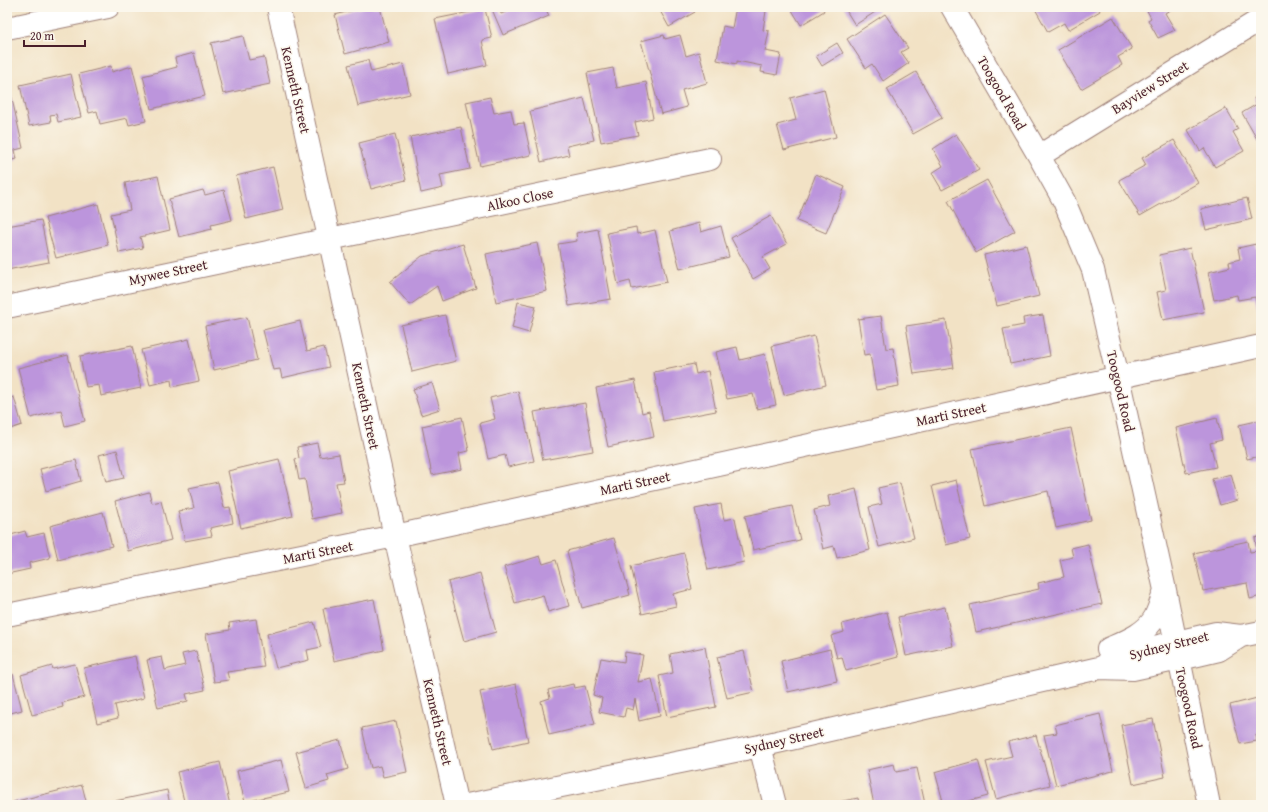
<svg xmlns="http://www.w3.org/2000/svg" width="1268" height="812" font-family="'Gentium Book Plus',serif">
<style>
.building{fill:#bc95dc}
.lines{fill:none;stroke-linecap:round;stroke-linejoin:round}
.minor-casing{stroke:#9e8078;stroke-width:24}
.minor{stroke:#fff;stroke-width:22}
.labels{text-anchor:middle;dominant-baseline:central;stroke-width:3;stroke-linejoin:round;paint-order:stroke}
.street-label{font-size:14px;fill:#4a1f2b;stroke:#fbf7ec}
</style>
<rect width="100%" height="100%" fill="#fbf7ec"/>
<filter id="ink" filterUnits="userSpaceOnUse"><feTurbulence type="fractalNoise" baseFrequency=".025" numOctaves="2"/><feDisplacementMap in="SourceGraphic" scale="8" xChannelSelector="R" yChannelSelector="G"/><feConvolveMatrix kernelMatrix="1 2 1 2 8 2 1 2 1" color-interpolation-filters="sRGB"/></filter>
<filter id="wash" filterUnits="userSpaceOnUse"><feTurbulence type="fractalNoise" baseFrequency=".012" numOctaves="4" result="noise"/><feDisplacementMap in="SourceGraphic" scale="16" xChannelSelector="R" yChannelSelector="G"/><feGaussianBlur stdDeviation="0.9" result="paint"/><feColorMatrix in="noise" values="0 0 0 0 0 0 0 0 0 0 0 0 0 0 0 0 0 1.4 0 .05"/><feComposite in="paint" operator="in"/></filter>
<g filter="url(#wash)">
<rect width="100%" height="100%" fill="#f2e2c5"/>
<g id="blocks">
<path class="building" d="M 365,7 L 380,7 L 389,42 L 345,54 L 335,15 Z
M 491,7 L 499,7 L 501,14 L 518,7 L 545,7 L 549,16 L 503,35 Z
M 661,7 L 692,7 L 695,12 L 669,27 L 659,9 Z
M 736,7 L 744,7 L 766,11 L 763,30 L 769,31 L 765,51 L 781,54 L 777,75 L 761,72 L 762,66 L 737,61 L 737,64 L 717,60 L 723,26 L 732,28 Z
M 790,7 L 822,7 L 824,11 L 801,25 Z
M 844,7 L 883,7 L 855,25 Z
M 1034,7 L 1098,7 L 1100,11 L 1068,30 L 1064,23 L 1048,32 Z
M 1145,7 L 1175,7 L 1165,13 L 1175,30 L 1158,38 L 1148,20 L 1151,18 Z
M 485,9 L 492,38 L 482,40 L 487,65 L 448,74 L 435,19 Z
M 885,14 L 908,48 L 901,52 L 909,63 L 883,81 L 872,64 L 866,68 L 847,39 Z
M 1113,17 L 1132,49 L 1118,57 L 1122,65 L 1081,89 L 1058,50 Z
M 664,35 L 665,39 L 680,35 L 686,56 L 699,52 L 707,83 L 682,90 L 687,107 L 661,114 L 641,41 Z
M 243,36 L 249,60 L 264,57 L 270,84 L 223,94 L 211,43 Z
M 837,43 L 843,53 L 822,66 L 816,56 Z
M 194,53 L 205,96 L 151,109 L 143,76 L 177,67 L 175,58 Z
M 368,60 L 371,72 L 403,64 L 410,94 L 358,106 L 348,65 Z
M 111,66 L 112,72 L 132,66 L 146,121 L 129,125 L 127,118 L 100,124 L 97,111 L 89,113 L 79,74 Z
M 613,68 L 617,88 L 646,82 L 653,118 L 635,122 L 638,135 L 601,142 L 587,73 Z
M 916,72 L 942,118 L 913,134 L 887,89 Z
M 71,74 L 81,117 L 58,122 L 56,114 L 50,115 L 51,122 L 29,126 L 20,85 Z
M 824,89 L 836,137 L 784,150 L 777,125 L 796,120 L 790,98 Z
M 10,90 L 23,148 L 15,150 L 17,159 L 7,161 L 7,91 Z
M 1261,94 L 1261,146 L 1242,113 L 1257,104 L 1254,98 Z
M 490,97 L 494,113 L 511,110 L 514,124 L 524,123 L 531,155 L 480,166 L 466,102 Z
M 584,98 L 594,140 L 567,146 L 569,155 L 541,162 L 530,111 Z
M 1226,108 L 1238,129 L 1233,132 L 1244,151 L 1215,167 L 1204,148 L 1200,151 L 1188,130 Z
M 461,127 L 470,169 L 440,175 L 443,188 L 421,193 L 410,137 Z
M 395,134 L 406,180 L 371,189 L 359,143 Z
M 956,134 L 979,170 L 942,190 L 932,173 L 943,166 L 933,149 Z
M 1174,140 L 1198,183 L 1140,216 L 1119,180 L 1146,165 L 1142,158 Z
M 273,167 L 283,210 L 246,219 L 236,176 Z
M 816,174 L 845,187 L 826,233 L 797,221 Z
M 158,176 L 170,230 L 140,237 L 143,248 L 119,253 L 111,214 L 130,210 L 125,183 Z
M 987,180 L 1015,231 L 976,253 L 948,201 Z
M 7,189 L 11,202 L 7,202 Z
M 203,190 L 205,195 L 224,190 L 232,220 L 211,225 L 212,229 L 179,237 L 169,199 Z
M 1247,198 L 1252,219 L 1206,230 L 1201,209 Z
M 98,204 L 108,245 L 56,258 L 45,218 Z
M 771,216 L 787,244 L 763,257 L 770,269 L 753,279 L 731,238 Z
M 41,220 L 49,262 L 7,270 L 7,241 L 10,240 L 7,226 Z
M 699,223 L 701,232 L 721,226 L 729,257 L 680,269 L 670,231 Z
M 636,227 L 637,234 L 655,230 L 667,282 L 632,289 L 630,281 L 618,284 L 607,233 Z
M 598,229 L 611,299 L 569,306 L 558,244 L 577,241 L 576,233 Z
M 537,243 L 547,291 L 496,302 L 486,254 Z
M 463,244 L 476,288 L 442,301 L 437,286 L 410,305 L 390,282 L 422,256 Z
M 1256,244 L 1261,267 L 1261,310 L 1258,310 L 1255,297 L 1238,300 L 1237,295 L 1214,300 L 1208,272 L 1230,267 L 1229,262 L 1240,259 L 1238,248 Z
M 1026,245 L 1039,296 L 997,306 L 984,255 Z
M 1190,248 L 1204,312 L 1163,320 L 1157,292 L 1166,290 L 1159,255 Z
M 518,302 L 536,306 L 529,333 L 512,328 Z
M 445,315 L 456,361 L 412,372 L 401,325 Z
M 1043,315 L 1050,356 L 1010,364 L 1003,329 L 1024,325 L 1023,318 Z
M 881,316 L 886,349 L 893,348 L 899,386 L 876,390 L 870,354 L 864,355 L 858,319 Z
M 247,317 L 257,360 L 214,370 L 205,326 Z
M 946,320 L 954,368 L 914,374 L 906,326 Z
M 300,321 L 307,351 L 324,347 L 329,367 L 282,378 L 280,369 L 273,370 L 263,330 Z
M 814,336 L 826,385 L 784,395 L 772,346 Z
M 189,339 L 199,381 L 172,387 L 171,380 L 150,385 L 141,350 Z
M 132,346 L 141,388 L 101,396 L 99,385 L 86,387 L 80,356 Z
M 737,347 L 740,360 L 765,354 L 776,405 L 757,409 L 753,394 L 727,399 L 716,352 Z
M 68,355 L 85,421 L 65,426 L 61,410 L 31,418 L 18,368 Z
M 694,364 L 696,374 L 708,371 L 716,411 L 663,421 L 654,372 Z
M 635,380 L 642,413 L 649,411 L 654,437 L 608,447 L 596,388 Z
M 432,383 L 440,409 L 421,415 L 413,389 Z
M 518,391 L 534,461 L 508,467 L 505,455 L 488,459 L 480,423 L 495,419 L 490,398 Z
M 7,396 L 8,398 L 14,397 L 22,425 L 7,430 Z
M 585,403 L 593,451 L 543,460 L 534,412 Z
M 462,417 L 469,451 L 459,453 L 462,469 L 432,475 L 422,426 Z
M 1217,418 L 1222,440 L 1210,443 L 1216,467 L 1186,473 L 1176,428 Z
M 1261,420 L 1261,456 L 1247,459 L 1239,425 Z
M 1071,428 L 1091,520 L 1056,528 L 1048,491 L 985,506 L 972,449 Z
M 317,443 L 320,457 L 339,454 L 344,482 L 336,483 L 342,513 L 312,519 L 305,479 L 299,480 L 295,459 L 299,458 L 297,447 Z
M 117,450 L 124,478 L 106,482 L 99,455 Z
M 279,459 L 293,516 L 241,528 L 228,471 Z
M 76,460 L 81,481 L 46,491 L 40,469 Z
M 1231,474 L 1238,500 L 1220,505 L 1212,479 Z
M 956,480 L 970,539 L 946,545 L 932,486 Z
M 218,482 L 224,508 L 230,507 L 233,523 L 210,528 L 212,536 L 185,541 L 178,511 L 194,508 L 189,488 Z
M 900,483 L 914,538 L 879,547 L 869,507 L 882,504 L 878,488 Z
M 856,489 L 870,550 L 837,558 L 834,546 L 823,549 L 814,510 L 830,506 L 828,496 Z
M 149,492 L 152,503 L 161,501 L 171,540 L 128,551 L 115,501 Z
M 721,504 L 724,520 L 735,518 L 744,562 L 708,570 L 695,509 Z
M 792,506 L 800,540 L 753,550 L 745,516 Z
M 103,512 L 112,546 L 58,560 L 50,526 Z
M 25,531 L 27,537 L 44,533 L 50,558 L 29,563 L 30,569 L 7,574 L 7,536 Z
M 1261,536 L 1261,596 L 1250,599 L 1247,583 L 1203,591 L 1194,553 L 1248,541 L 1250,552 L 1257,551 L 1255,538 Z
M 614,538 L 630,595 L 582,608 L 567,551 Z
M 1088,544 L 1102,604 L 976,632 L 970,605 L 1039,589 L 1038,583 L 1064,577 L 1060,560 L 1073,557 L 1071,548 Z
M 684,553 L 692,589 L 673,594 L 676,606 L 642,614 L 631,566 Z
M 540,556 L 543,564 L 556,560 L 569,606 L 548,612 L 543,595 L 515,603 L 504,567 Z
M 480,573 L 496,632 L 464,641 L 448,582 Z
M 374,599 L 384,650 L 334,661 L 323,609 Z
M 945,607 L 953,646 L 906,656 L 898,617 Z
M 887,612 L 898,657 L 846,671 L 842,657 L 837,658 L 831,636 L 844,632 L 842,624 Z
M 256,619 L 264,667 L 227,672 L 229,680 L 214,682 L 206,634 L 230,630 L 229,623 Z
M 314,622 L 321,647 L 307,650 L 309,660 L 276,668 L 267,634 Z
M 705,647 L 716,707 L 667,717 L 659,676 L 673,673 L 670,654 Z
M 830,649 L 837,681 L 788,692 L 781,661 Z
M 196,651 L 205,690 L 186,694 L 188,701 L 158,708 L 147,660 L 162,657 L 165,670 L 185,665 L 182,654 Z
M 744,651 L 754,692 L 727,698 L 717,657 Z
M 625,652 L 643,655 L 638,682 L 652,679 L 660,716 L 639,721 L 635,699 L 633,710 L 626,708 L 624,717 L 599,712 L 602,698 L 593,695 L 601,658 L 624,662 Z
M 135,656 L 144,698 L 115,705 L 118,718 L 97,723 L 84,668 Z
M 75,664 L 84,697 L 62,703 L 63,707 L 32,715 L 21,675 L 52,666 L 53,669 Z
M 13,674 L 22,710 L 7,714 L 7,675 Z
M 516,684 L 528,741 L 493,749 L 480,692 Z
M 573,684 L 574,688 L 585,686 L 595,724 L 549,735 L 541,701 L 550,698 L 548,690 Z
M 1261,697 L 1261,734 L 1256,735 L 1257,741 L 1240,744 L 1230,705 Z
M 1100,714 L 1113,771 L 1056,785 L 1044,735 L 1057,733 L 1055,725 Z
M 1153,719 L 1165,777 L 1133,784 L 1121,725 Z
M 396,721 L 407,772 L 383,777 L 380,766 L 371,768 L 362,728 Z
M 1036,735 L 1050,785 L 996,799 L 986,762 L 1012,756 L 1008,742 Z
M 340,740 L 348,769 L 327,775 L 329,781 L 306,788 L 296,752 Z
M 281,760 L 289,792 L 245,802 L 237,771 Z
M 978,760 L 988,796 L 954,805 L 944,805 L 935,772 Z
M 220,762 L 230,805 L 185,805 L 177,772 Z
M 894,764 L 896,772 L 917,768 L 925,804 L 874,805 L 867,770 Z
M 82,785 L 87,805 L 14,805 L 13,802 Z
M 167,790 L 170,805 L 115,805 L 115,801 Z
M 858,798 L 859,805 L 839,805 L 838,802 Z"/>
</g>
</g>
<g filter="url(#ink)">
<use href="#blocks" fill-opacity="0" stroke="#9e8078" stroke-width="1"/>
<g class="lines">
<g class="minor-casing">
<path id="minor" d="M 278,7 L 395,536 L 457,805
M 952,7 L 1039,156 L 1064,201 L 1093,270 L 1118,377 L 1165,590 L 1209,805
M 7,28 L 108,7
M 1039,156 L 1261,19
M 7,307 L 710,159
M 7,615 L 395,536 L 1261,346
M 1108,649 C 1124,642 1146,634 1155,617 C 1159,609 1162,599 1165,590
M 1102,667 L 1128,653 L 1216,633 L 1241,636 L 1261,632
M 760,746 L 775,805
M 467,805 L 760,746 L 1099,668 L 1133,669 L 1198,655 L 1219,650 L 1241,636"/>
</g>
<use href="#minor" class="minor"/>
</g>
</g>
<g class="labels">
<g class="street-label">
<text transform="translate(1150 87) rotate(-32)">Bayview Street</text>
<text transform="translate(296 90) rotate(77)">Kenneth Street</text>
<text transform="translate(1002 93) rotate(60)">Toogood Road</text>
<text transform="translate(520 199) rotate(-12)">Alkoo Close</text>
<text transform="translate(168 272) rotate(-12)">Mywee Street</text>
<text transform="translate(1121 391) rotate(77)">Toogood Road</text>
<text transform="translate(366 406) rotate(78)">Kenneth Street</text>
<text transform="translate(951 414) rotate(-12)">Marti Street</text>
<text transform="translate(635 483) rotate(-12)">Marti Street</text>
<text transform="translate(318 552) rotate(-11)">Marti Street</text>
<text transform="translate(1169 645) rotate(-14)">Sydney Street</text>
<text transform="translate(1189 708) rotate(78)">Toogood Road</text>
<text transform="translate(438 722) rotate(77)">Kenneth Street</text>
<text transform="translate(784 740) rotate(-13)">Sydney Street</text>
</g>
</g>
<rect width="1268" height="812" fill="none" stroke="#fbf7ec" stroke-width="24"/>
<path d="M24 40v6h61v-6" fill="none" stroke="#4a1f2b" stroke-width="2"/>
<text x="30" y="40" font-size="12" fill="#4a1f2b" stroke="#fbf7ec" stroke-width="3" paint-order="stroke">20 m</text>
</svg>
